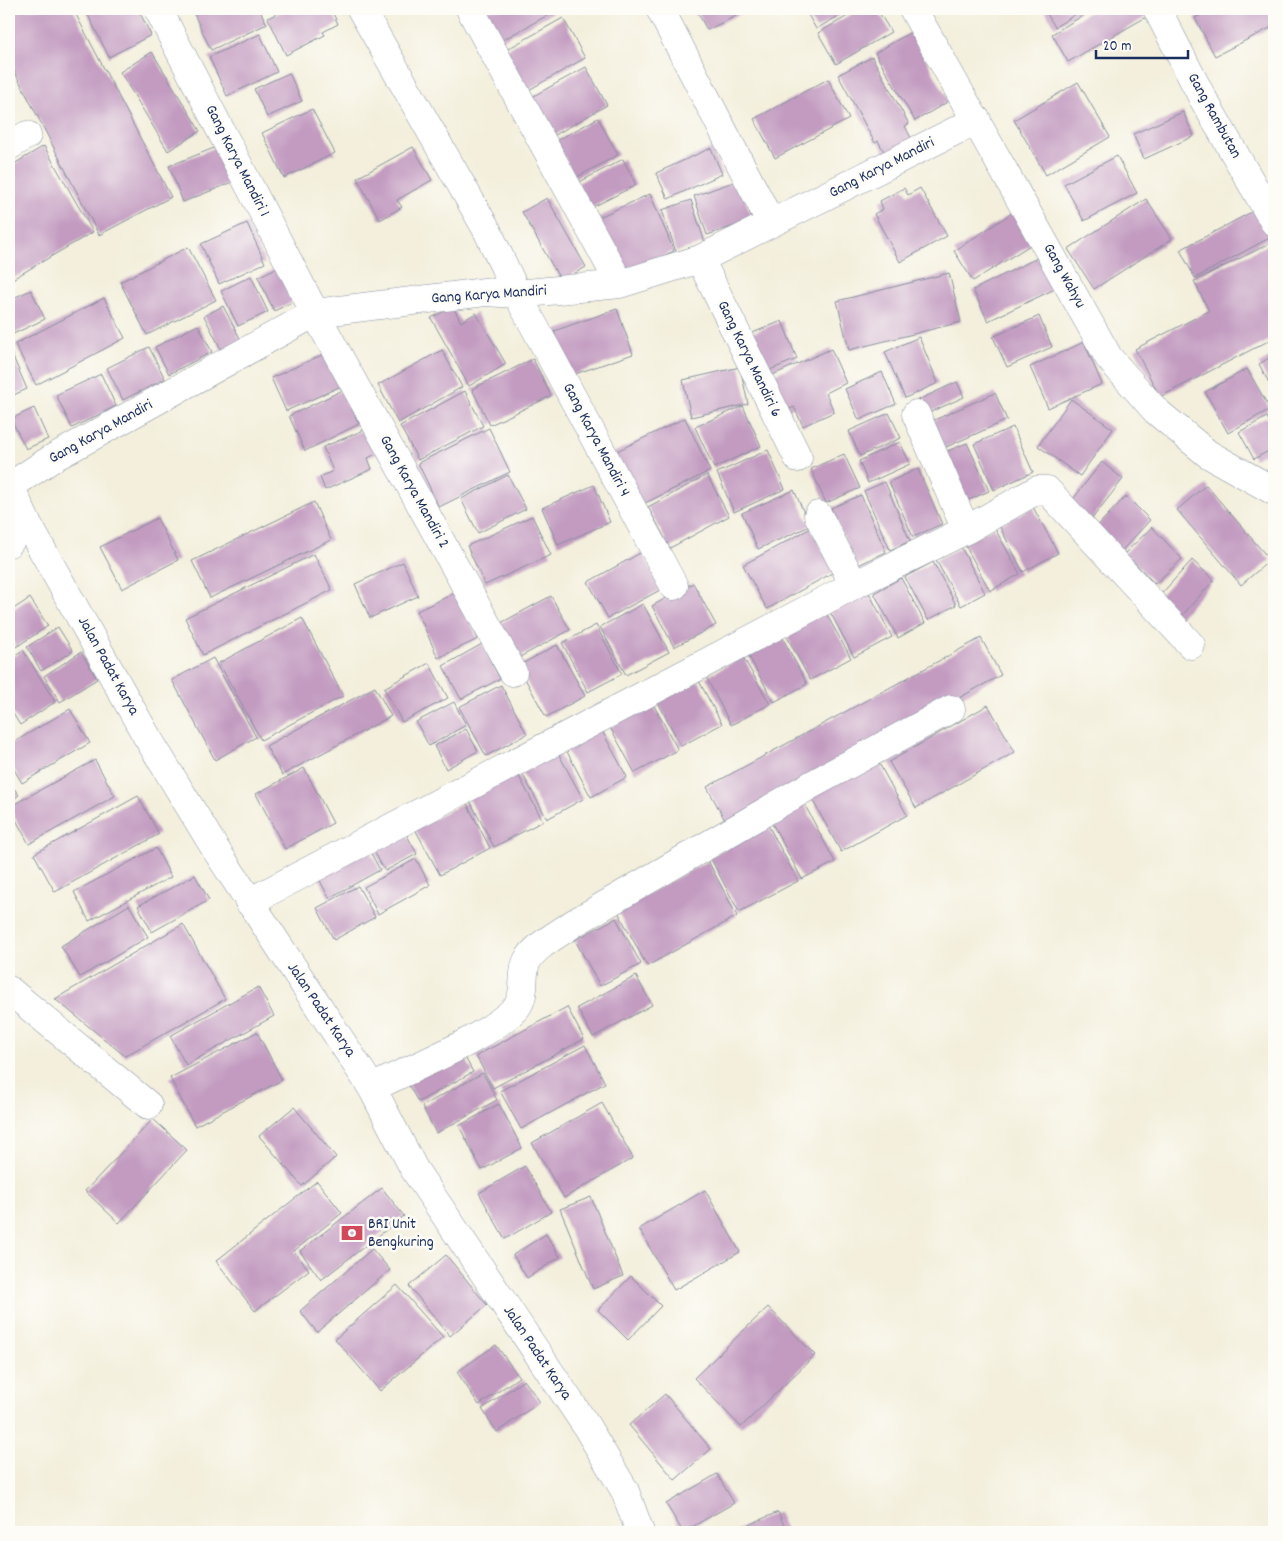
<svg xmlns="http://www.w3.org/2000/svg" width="1283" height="1541" font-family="Dekko,sans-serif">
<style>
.building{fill:#c39bc1}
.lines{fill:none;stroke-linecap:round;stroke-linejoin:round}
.minor-casing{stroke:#878f9d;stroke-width:29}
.major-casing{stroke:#878f9d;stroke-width:29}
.minor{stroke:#fff;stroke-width:28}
.major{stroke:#fff;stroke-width:28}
.labels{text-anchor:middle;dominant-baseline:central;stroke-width:5;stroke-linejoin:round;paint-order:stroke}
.street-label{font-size:16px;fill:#1b2f5e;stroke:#fdfcf7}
.poi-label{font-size:16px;fill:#1b2f5e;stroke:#fdfcf7;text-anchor:start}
</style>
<rect width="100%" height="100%" fill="#fdfcf7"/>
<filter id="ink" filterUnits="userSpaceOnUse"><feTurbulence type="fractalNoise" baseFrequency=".02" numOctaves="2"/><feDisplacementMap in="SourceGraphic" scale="10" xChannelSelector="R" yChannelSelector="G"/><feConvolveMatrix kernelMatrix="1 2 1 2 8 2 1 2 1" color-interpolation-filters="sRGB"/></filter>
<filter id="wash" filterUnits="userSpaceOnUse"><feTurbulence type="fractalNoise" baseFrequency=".0096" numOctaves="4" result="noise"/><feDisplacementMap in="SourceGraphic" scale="20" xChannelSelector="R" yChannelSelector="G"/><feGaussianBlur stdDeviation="1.12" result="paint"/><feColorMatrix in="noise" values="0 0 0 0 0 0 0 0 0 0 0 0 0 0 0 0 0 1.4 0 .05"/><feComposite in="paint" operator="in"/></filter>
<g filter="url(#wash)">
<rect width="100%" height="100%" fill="#f3efdc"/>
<g id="blocks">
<path class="building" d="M 9,9 L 73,9 L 171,197 L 99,235 L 9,61 Z
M 85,9 L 138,9 L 151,35 L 109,57 Z
M 205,9 L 259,9 L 267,24 L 211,50 L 194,14 Z
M 286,9 L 331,9 L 338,24 L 323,32 L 325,35 L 286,55 L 268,18 Z
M 491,9 L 557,9 L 557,10 L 499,42 L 484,13 Z
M 696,9 L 750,9 L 707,30 Z
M 805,9 L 851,9 L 816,29 Z
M 860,9 L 877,9 L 891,32 L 836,64 L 818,33 Z
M 1044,9 L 1084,9 L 1055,27 Z
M 1094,9 L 1144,9 L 1148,16 L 1068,62 L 1052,34 Z
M 1212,9 L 1274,9 L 1274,26 L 1215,56 L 1195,18 Z
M 563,18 L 585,58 L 527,91 L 504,51 Z
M 911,32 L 949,101 L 915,121 L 875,53 Z
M 260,34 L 277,72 L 227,96 L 209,57 Z
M 152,52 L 200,131 L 168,151 L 120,72 Z
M 872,57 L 909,124 L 905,126 L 912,140 L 886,155 L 878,141 L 875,143 L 838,75 Z
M 586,67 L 607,105 L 550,138 L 528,99 Z
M 289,73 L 302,101 L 267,117 L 254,89 Z
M 828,79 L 849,119 L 775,158 L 754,119 Z
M 1078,82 L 1110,137 L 1046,175 L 1014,120 Z
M 312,109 L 335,153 L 284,178 L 262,133 Z
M 1183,112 L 1194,136 L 1144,159 L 1133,134 Z
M 598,118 L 618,155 L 575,178 L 556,141 Z
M 44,146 L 93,232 L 9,281 L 9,167 Z
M 219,146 L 233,182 L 183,202 L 169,166 Z
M 413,147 L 432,180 L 397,200 L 402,207 L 380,220 L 357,178 Z
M 711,148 L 722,174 L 668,199 L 656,173 Z
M 1117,156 L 1137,193 L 1084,221 L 1064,184 Z
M 623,159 L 636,185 L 587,210 L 574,185 Z
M 739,180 L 752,220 L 707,235 L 694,196 Z
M 904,188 L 908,195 L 920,188 L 947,236 L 900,262 L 874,214 L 883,209 L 880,201 Z
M 650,194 L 674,251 L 621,275 L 597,218 Z
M 547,198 L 586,267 L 561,281 L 522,212 Z
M 1146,199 L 1172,239 L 1094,289 L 1068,249 Z
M 691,200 L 705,243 L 676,252 L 662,210 Z
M 1259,208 L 1273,236 L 1195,278 L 1180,250 Z
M 1015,211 L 1035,242 L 973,281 L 954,251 Z
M 247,223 L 265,263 L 219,284 L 201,244 Z
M 1273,242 L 1274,338 L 1160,397 L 1135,349 L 1209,311 L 1194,281 Z
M 188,247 L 216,300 L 147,335 L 120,282 Z
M 1043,255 L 1059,287 L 988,321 L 973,290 Z
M 278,267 L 295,301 L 274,311 L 258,277 Z
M 949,273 L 961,322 L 849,350 L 837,301 Z
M 251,276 L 268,312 L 238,326 L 221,291 Z
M 31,290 L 45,319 L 9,336 L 9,300 Z
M 104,298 L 125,338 L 36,385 L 15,344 Z
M 223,306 L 242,342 L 223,353 L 204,316 Z
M 453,307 L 461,322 L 476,313 L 506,364 L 469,386 L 431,318 Z
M 617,309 L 633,354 L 569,376 L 554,331 Z
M 1039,316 L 1052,347 L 1007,367 L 993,337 Z
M 782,321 L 797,359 L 755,376 L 740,338 Z
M 198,325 L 212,352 L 169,374 L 155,347 Z
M 919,337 L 938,383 L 905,398 L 885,352 Z
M 1084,342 L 1102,384 L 1048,408 L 1030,367 Z
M 149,347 L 165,379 L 123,400 L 107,368 Z
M 335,349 L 350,382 L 286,411 L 271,378 Z
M 831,349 L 846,383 L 826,393 L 834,412 L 803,426 L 794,407 L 784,412 L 768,377 Z
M 10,350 L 27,389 L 9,397 L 9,351 Z
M 442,350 L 462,387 L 398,423 L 378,385 Z
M 1274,355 L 1274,392 L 1259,364 Z
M 533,359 L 551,396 L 490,425 L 472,389 Z
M 740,367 L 748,404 L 691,417 L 683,380 Z
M 1247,369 L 1270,409 L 1228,433 L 1205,392 Z
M 882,372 L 896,404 L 859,420 L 845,389 Z
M 101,374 L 116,406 L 72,428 L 56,395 Z
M 957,382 L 964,397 L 922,416 L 916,401 Z
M 343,390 L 359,424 L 305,451 L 289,416 Z
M 465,391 L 483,426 L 418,460 L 400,426 Z
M 995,393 L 1007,420 L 935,452 L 923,425 Z
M 1071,399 L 1113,429 L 1080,476 L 1038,446 Z
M 743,406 L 761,446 L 714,468 L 695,427 Z
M 34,408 L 48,439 L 26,449 L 11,419 Z
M 889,413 L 901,438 L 860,456 L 849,431 Z
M 1267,417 L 1274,430 L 1274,448 L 1254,459 L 1239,432 Z
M 685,418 L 710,471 L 639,506 L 613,453 Z
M 1013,427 L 1033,472 L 994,490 L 974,444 Z
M 369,428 L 380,452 L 368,458 L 372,469 L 325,490 L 320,477 L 333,471 L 323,447 Z
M 489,428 L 510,472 L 439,507 L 418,463 Z
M 900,442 L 910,464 L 868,483 L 859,461 Z
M 967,443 L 989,491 L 955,506 L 933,457 Z
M 768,450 L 785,489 L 734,512 L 717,473 Z
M 844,454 L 860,488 L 826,503 L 811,469 Z
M 1102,462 L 1123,479 L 1087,525 L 1066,508 Z
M 918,469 L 942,524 L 913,537 L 889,482 Z
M 508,475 L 526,509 L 478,533 L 461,499 Z
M 707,475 L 729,516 L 670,548 L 648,507 Z
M 885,482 L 910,541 L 890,550 L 864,491 Z
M 594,485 L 610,522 L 558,545 L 542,508 Z
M 1206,485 L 1270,560 L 1241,585 L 1177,510 Z
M 794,490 L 810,526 L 758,549 L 742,513 Z
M 861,495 L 886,552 L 856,566 L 831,508 Z
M 1126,496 L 1150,520 L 1115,558 L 1090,534 Z
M 314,502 L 331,540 L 210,598 L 192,561 Z
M 1033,507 L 1058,553 L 1023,572 L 999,525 Z
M 532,516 L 551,555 L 485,585 L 467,546 Z
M 157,518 L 178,560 L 122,589 L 100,547 Z
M 994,527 L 1020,574 L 990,591 L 964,543 Z
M 1152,527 L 1182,559 L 1155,584 L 1125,553 Z
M 811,528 L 834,572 L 767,609 L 743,565 Z
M 961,547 L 985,593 L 961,606 L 936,560 Z
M 642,552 L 662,589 L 608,618 L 588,582 Z
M 314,554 L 332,590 L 203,655 L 185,618 Z
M 1192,560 L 1214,580 L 1177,621 L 1155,601 Z
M 403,562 L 418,596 L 370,618 L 355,584 Z
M 933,562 L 956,605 L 928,620 L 905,577 Z
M 901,578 L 925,623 L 898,638 L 874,593 Z
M 693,583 L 716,625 L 674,647 L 652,606 Z
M 866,587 L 892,637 L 854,657 L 828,608 Z
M 457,592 L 478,639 L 438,658 L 417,611 Z
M 551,596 L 570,630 L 518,658 L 499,624 Z
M 30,598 L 48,626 L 16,647 L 9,636 L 9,612 Z
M 643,604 L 669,652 L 626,675 L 600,627 Z
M 824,610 L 851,658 L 810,680 L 784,631 Z
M 302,618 L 343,696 L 261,740 L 219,663 Z
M 596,625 L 622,674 L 588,692 L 562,643 Z
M 58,627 L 73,651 L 41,671 L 27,647 Z
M 781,635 L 807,684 L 774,702 L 747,653 Z
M 981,638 L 1001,675 L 727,824 L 707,787 Z
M 482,644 L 500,679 L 461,699 L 443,666 Z
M 557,645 L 585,696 L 546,717 L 518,666 Z
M 23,650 L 55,702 L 20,725 L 9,707 L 9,659 Z
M 81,652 L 97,679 L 60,702 L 44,676 Z
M 743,657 L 770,704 L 731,725 L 706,677 Z
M 213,658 L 256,737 L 215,760 L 172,680 Z
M 429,663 L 448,698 L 402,722 L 384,688 Z
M 699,681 L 722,724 L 681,746 L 658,702 Z
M 501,685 L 527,734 L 486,756 L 459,707 Z
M 375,687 L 391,716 L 282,775 L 266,746 Z
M 454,702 L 466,725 L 429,746 L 416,722 Z
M 653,704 L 678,750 L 635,773 L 610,727 Z
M 988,705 L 1015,752 L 916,808 L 889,762 Z
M 70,709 L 90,743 L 22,783 L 9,761 L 9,745 Z
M 466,729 L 478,751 L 446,769 L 434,746 Z
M 601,729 L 627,777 L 591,797 L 565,748 Z
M 558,753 L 583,799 L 547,819 L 522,773 Z
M 874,754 L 907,815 L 841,852 L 807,790 Z
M 95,760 L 115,796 L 29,844 L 9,807 Z
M 304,768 L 333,823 L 285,849 L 256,794 Z
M 515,769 L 543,821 L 494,847 L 467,795 Z
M 9,782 L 19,795 L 9,803 Z
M 799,794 L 835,862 L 802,879 L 766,812 Z
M 138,796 L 159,834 L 55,892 L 34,854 Z
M 466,802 L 490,848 L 440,875 L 415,829 Z
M 768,825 L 798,881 L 739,912 L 710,857 Z
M 403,828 L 417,854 L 385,871 L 371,846 Z
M 367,846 L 380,870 L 329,898 L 316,873 Z
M 156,848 L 171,877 L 89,921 L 74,892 Z
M 416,859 L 430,885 L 378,914 L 364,887 Z
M 708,861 L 737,916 L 647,966 L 617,910 Z
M 195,875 L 209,900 L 152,932 L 138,906 Z
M 358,886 L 375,917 L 334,940 L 317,908 Z
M 129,905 L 148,937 L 80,977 L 61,946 Z
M 616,918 L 641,964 L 600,986 L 575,940 Z
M 183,924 L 225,999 L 125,1056 L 55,999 Z
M 636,976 L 652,1005 L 593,1037 L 577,1008 Z
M 258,987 L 274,1016 L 186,1065 L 170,1036 Z
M 567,1007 L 584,1039 L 493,1088 L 476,1056 Z
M 257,1032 L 282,1080 L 195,1126 L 170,1078 Z
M 585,1045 L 605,1083 L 521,1129 L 500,1091 Z
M 461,1050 L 473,1072 L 418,1102 L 406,1080 Z
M 483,1073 L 497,1100 L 436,1133 L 422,1106 Z
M 602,1103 L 633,1158 L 564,1198 L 532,1143 Z
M 499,1104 L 522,1148 L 482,1170 L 459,1126 Z
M 294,1107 L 336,1157 L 302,1186 L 259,1136 Z
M 153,1119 L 187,1150 L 119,1223 L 85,1191 Z
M 525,1166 L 551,1212 L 505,1239 L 479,1193 Z
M 317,1181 L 342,1213 L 294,1251 L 309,1270 L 255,1311 L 216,1261 Z
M 382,1188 L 404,1216 L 321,1280 L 300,1251 Z
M 705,1190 L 740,1252 L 674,1290 L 639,1229 Z
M 591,1197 L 623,1276 L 593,1289 L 560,1209 Z
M 546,1234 L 560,1257 L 527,1278 L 513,1255 Z
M 372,1249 L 390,1270 L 317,1332 L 300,1311 Z
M 446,1255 L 487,1305 L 450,1336 L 409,1286 Z
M 631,1276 L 661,1306 L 628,1340 L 598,1310 Z
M 397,1285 L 443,1337 L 380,1391 L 335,1339 Z
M 768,1307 L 815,1355 L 741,1427 L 694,1378 Z
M 496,1345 L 519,1377 L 479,1405 L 457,1372 Z
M 524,1380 L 540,1402 L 497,1432 L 482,1409 Z
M 665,1394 L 711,1449 L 675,1480 L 629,1425 Z
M 717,1474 L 734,1503 L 683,1532 L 666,1504 Z
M 778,1512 L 787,1532 L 738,1532 L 737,1530 Z"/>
</g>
</g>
<g filter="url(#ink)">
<use href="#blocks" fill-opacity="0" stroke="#878f9d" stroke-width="1"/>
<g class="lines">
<g class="minor-casing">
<path id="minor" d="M 158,9 L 315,313 L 513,672
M 361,9 L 487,230 L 517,294 L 674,586
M 470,9 L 620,284
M 660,9 L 771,223
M 913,9 L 1109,358 L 1156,411 L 1208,454 L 1274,491
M 1157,9 L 1202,97 L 1274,222
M 9,146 L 27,135
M 700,259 L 798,458
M 916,414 L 966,530
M 10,486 L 53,458 L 315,313 L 485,292 L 517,294 L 620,284 L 700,259 L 977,120
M 818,515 L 854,585
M 9,543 L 25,519
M 249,902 L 854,585 L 966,530 L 1037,490 L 1047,490 L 1191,645
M 9,990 L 148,1105
M 372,1088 C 413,1067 484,1040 515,1009 C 528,996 520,974 527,961 C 536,945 559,934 574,923 L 811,785 L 951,709"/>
</g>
<g class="major-casing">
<path id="major" d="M 9,483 L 25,519 L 146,735 L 216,850 L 372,1088 L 414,1169 L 585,1424 L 625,1491 L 640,1532"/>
</g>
<use href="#minor" class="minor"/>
<use href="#major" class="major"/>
</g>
</g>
<defs>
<g id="bank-bare" transform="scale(1.725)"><path d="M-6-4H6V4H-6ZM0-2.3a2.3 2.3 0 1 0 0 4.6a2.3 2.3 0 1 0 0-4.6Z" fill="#d1495b" stroke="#fdfcf7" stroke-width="2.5" paint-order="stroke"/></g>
</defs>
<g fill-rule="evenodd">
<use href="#bank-bare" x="352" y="1233"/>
</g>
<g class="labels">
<g class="street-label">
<text transform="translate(1214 116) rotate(61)">Gang Rambutan</text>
<text transform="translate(237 161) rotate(63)">Gang Karya Mandiri 1</text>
<text transform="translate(882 168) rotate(-27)">Gang Karya Mandiri</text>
<text transform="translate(1064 276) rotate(61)">Gang Wahyu</text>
<text transform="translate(489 295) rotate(-4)">Gang Karya Mandiri</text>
<text transform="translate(749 359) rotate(64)">Gang Karya Mandiri 6</text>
<text transform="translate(101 432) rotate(-29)">Gang Karya Mandiri</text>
<text transform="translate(596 440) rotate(62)">Gang Karya Mandiri 4</text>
<text transform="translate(414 492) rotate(61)">Gang Karya Mandiri 2</text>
<text transform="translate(108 666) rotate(61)">Jalan Padat Karya</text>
<text transform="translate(321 1010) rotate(56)">Jalan Padat Karya</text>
<text transform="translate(537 1353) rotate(56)">Jalan Padat Karya</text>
</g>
<g class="poi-label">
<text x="368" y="1224">BRI Unit<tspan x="368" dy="18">Bengkuring</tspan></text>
</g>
</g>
<rect width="1283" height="1541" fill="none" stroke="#fdfcf7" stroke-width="30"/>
<path d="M1096 50v8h92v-8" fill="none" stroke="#1b2f5e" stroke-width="2.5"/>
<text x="1103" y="50" font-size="15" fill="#1b2f5e" stroke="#fdfcf7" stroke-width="4" paint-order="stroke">20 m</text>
</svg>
